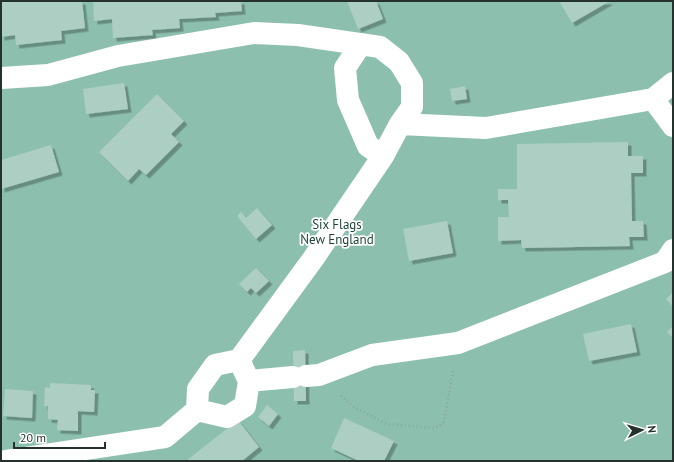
<svg xmlns="http://www.w3.org/2000/svg" width="674" height="462" font-family="'PT Sans',sans-serif">
<style>
.green{fill:#8dbfaf}
.building{fill:#accec3;filter:url(#shadow)}
.lines{fill:none;stroke-linecap:round;stroke-linejoin:round}
.path{stroke:#8aa49c;stroke-width:2.5;stroke-dasharray:1 3;stroke-linecap:butt}
.street{stroke:#fff;stroke-width:22}
.labels{text-anchor:middle;dominant-baseline:central;stroke-width:3.5;stroke-linejoin:round;paint-order:stroke}
.park-label{font-size:13px;fill:#1e443a;stroke:#fff}
</style>
<defs>
<filter id="shadow"><feDropShadow dx="3.5" dy="3.5" stdDeviation="0" flood-color="#0004"/></filter>
</defs>
<rect width="100%" height="100%" fill="#cceee3"/>
<path class="green" d="M 1,1 L 673,1 L 673,461 L 1,461 Z"/>
<path class="building" d="M 1,1 L 82,1 L 85,28 L 61,31 L 62,40 L 16,45 L 15,35 L 1,37 Z
M 93,1 L 241,1 L 242,11 L 215,13 L 216,17 L 179,19 L 180,28 L 152,30 L 153,35 L 113,38 L 112,19 L 94,21 Z
M 347,1 L 376,1 L 383,19 L 358,29 Z
M 559,1 L 610,1 L 572,23 Z
M 124,83 L 128,109 L 86,114 L 83,89 Z
M 465,86 L 467,99 L 452,101 L 450,89 Z
M 157,94 L 184,121 L 171,134 L 179,142 L 146,175 L 139,169 L 128,181 L 99,152 Z
M 628,142 L 628,156 L 643,156 L 643,173 L 631,173 L 632,221 L 643,221 L 644,237 L 629,237 L 630,246 L 522,248 L 521,240 L 498,241 L 498,217 L 509,217 L 508,200 L 498,200 L 498,189 L 517,189 L 517,144 Z
M 51,145 L 59,172 L 1,189 L 1,160 Z
M 257,208 L 272,225 L 256,239 L 237,216 L 241,212 L 246,218 Z
M 447,221 L 453,253 L 409,261 L 403,229 Z
M 256,268 L 269,281 L 256,293 L 251,288 L 247,292 L 239,284 Z
M 673,292 L 673,307 L 666,299 Z
M 631,324 L 637,352 L 589,361 L 583,334 Z
M 673,326 L 673,338 L 667,332 Z
M 305,350 L 306,401 L 294,401 L 293,351 Z
M 50,383 L 91,385 L 91,390 L 95,390 L 94,412 L 78,411 L 78,431 L 57,430 L 58,420 L 48,419 L 48,406 L 44,406 L 45,387 L 50,388 Z
M 5,389 L 33,391 L 32,418 L 3,416 Z
M 267,405 L 278,414 L 269,426 L 258,417 Z
M 344,418 L 394,441 L 384,461 L 359,461 L 331,448 Z
M 238,420 L 259,447 L 242,461 L 186,461 Z"/>
<g class="lines">
<path class="path" d="M 341,396 L 354,407 L 387,424 L 435,428 L 444,422 L 453,371"/>
<path class="street" d="M 361,44 L 345,68 L 348,100 L 368,146 L 383,156
M 1,78 L 48,75 L 118,56 L 254,33 L 298,35 L 380,47 L 399,62 L 412,83 L 412,107 L 400,124
M 653,99 L 673,126
M 306,376 L 319,375 L 372,355 L 458,343 L 665,262 L 673,250
M 249,381 L 293,377
M 197,410 L 227,417 L 245,406 L 249,381 L 239,360
M 6,461 L 165,437 L 197,410 L 198,389 L 215,365 L 239,360 L 313,259 L 383,156 L 400,124 L 486,128 L 653,99 L 673,83"/>
</g>
<g class="labels">
<g class="park-label">
<text x="337" y="224">Six Flags<tspan x="337" dy="15">New England</tspan></text>
</g>
</g>
<rect width="674" height="462" fill="none" stroke="#24312d" stroke-width="4"/>
<g transform="translate(642 430) rotate(85)" stroke="#ffffff" stroke-width="3" paint-order="stroke">
<path d="M0-3L7 15L0 10L-7 15Z" fill="#24312d"/>
<text y="-6" font-size="11" font-weight="bold" text-anchor="middle" fill="#24312d">N</text>
</g>
<path d="M14 442v6h91v-6" fill="none" stroke="#24312d" stroke-width="2"/>
<text x="20" y="442" font-size="12" fill="#24312d" stroke="#ffffff" stroke-width="3" paint-order="stroke">20 m</text>
</svg>
